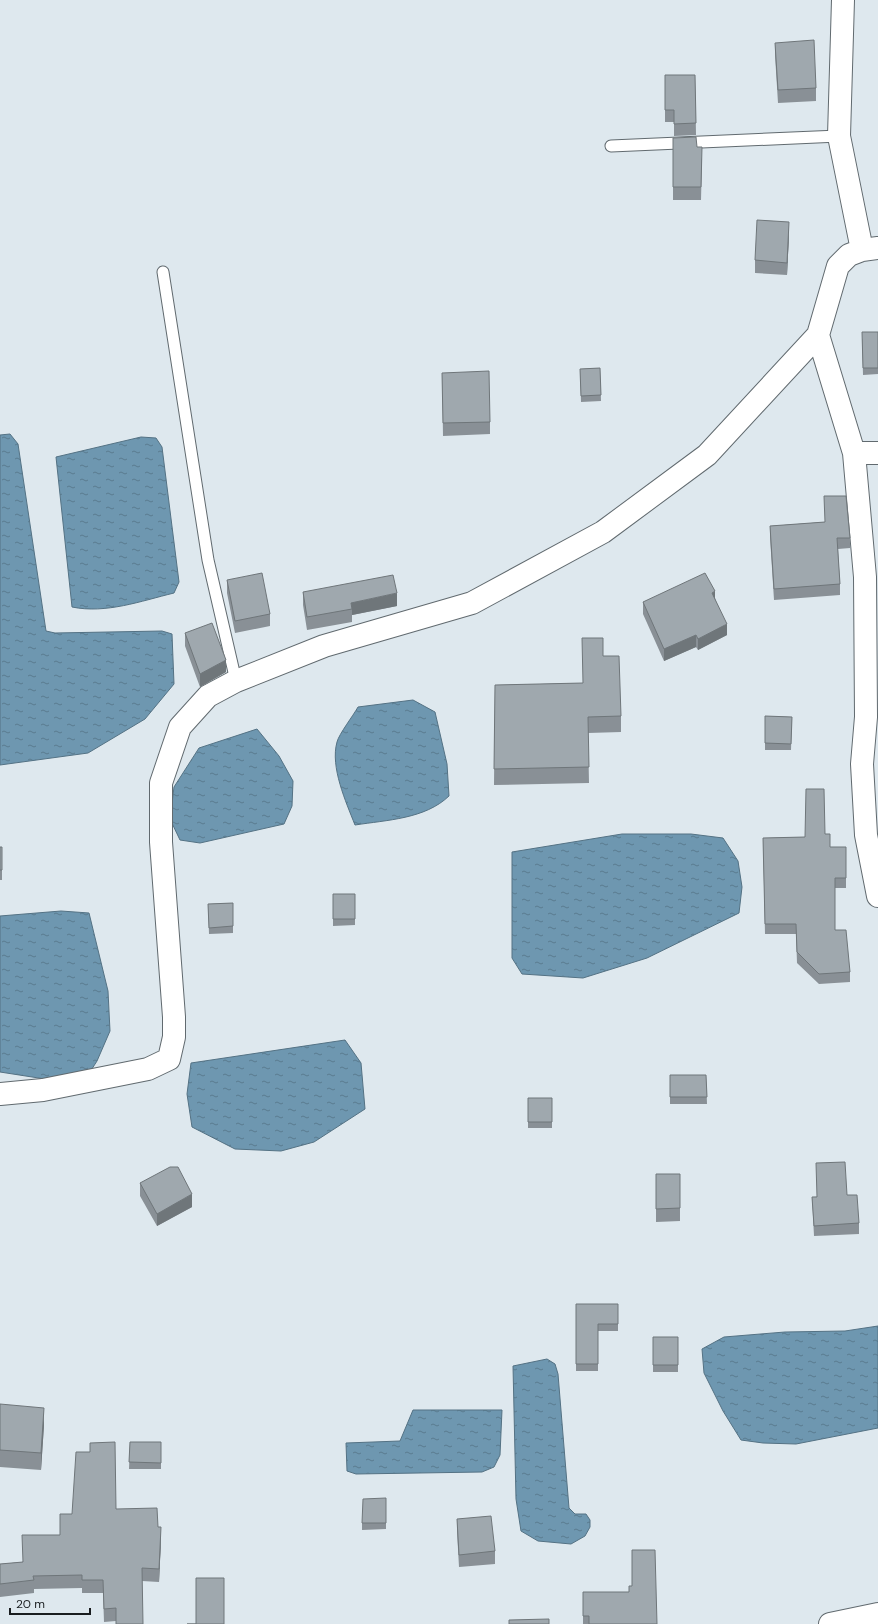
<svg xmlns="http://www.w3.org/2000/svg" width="878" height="1624" font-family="'DM Sans',sans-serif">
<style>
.water{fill:url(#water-ripples);stroke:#547284}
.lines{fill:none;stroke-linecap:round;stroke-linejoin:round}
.service-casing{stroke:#616a6f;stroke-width:13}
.minor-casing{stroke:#616a6f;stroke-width:24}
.service{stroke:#fff;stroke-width:11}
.minor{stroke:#fff;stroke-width:22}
.wall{fill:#899096}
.shaded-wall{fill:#6f767a}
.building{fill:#9fa8ae;stroke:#6f767a}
</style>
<defs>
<pattern id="water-ripples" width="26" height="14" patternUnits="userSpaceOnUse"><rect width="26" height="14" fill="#6e97b0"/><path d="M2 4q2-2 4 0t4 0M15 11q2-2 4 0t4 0" fill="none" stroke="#5a7b8f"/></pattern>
</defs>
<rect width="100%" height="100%" fill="#dee8ee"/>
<path class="water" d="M 10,434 L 18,444 L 46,631 L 55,633 L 162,631 L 172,634 L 174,684 L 145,719 L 88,753 L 0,765 L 0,435 Z
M 141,437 L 156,438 L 162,447 L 179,582 L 174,593 C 141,601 106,614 72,607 L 56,457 Z
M 413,700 L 435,712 L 447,764 L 449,796 C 425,819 387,820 355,825 C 346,802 330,767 337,742 C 339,734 353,716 358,707 Z
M 257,729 L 279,756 L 293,781 L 292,806 L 284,824 L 200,843 L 180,840 L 170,819 L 174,787 L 199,748 Z
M 622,834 L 691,834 L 723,838 L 738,861 L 742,887 L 739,913 L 647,958 L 583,978 L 522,974 L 512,958 L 512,852 Z
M 61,911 L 89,913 L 108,991 L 110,1031 L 97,1061 L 88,1075 L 45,1079 L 0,1072 L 0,916 Z
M 345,1040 L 361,1063 L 365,1109 L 314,1142 L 281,1151 L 235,1149 L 192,1127 L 187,1094 L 191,1063 Z
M 878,1326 L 878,1428 L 796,1444 L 763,1443 L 741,1440 L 723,1411 L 704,1373 L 702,1349 L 724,1337 L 785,1332 L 845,1331 Z
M 547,1359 L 555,1364 L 558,1374 L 569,1508 L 575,1514 L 586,1514 L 590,1520 L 590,1527 L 585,1536 L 571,1544 L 538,1541 L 521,1531 L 516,1499 L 513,1366 Z
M 413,1410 L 502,1410 L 500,1455 L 494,1467 L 482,1472 L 356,1474 L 347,1471 L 346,1443 L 400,1441 Z"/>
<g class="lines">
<g class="service-casing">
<path id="service" d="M 611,146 L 839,136
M 163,272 L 208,560 L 236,681"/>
</g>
<g class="minor-casing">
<path id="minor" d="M 843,0 L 839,136 L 862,250
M 818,335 L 854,453 L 865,577 L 866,717 L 862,764 L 866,835 L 878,896
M 854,453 L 878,453
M 0,1094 L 43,1090 L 148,1069 L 169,1059 L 174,1037 L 174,1017 L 161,842 L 161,783 L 180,727 L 208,696 L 236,681 L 324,646 L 472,603 L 603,532 L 707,455 L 818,335 L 838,266 L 849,255 L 862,250 L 878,248
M 830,1624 L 878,1614"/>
</g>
<use href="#service" class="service"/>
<use href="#minor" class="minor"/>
</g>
<path class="wall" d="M 775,43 L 816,88 L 816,101 L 778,103 L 775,55 Z
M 665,75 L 695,75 L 696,135 L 674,136 L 674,122 L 665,122 Z
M 673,138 L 697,147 L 702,160 L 701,200 L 673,200 Z
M 789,235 L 787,275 L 755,273 L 755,260 Z
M 878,332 L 878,374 L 863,375 L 862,339 Z
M 600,368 L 601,401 L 581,402 L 580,369 Z
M 442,373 L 490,422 L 490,434 L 443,436 Z
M 824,522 L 850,538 L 850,548 L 838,549 L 840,584 L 840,595 L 774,600 L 770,537 L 770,526 Z
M 227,580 L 270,614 L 270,626 L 235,633 L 227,593 Z
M 303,592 L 397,606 L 352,615 L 352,622 L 307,630 L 303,605 Z
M 715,598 L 727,635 L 698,650 L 696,647 L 664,661 L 643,614 L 643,602 Z
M 185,633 L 226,672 L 200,687 L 185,646 Z
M 603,656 L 621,716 L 621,732 L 588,733 L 589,783 L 494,785 L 495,685 L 583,683 Z
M 765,716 L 792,717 L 791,750 L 765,750 Z
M 825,834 L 830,847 L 846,847 L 846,888 L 835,888 L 835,930 L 850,972 L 850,982 L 819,984 L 797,963 L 796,934 L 765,934 L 763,838 L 805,837 Z
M 0,847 L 2,847 L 2,880 L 0,880 Z
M 333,894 L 355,894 L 355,925 L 333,926 Z
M 233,903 L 233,933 L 209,934 L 208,904 Z
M 670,1075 L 706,1075 L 707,1104 L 670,1104 Z
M 528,1098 L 552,1098 L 552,1128 L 528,1128 Z
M 656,1174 L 680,1174 L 680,1221 L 656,1222 Z
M 140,1183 L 192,1207 L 157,1226 L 140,1196 Z
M 847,1195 L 859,1223 L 859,1234 L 814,1236 L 812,1197 Z
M 576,1304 L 618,1304 L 618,1331 L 598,1331 L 598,1371 L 576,1371 Z
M 653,1337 L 678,1337 L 678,1372 L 653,1372 Z
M 0,1404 L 44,1425 L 41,1470 L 0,1467 Z
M 130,1442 L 161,1442 L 161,1469 L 129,1469 Z
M 386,1498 L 386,1529 L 362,1530 L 362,1523 Z
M 116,1509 L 158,1527 L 161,1540 L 159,1582 L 142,1581 L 116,1621 L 104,1622 L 103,1593 L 82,1593 L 82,1588 L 34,1589 L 34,1593 L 0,1597 L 0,1564 L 22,1562 L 60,1535 L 72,1514 Z
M 457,1519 L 495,1551 L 495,1564 L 459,1567 L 457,1531 Z
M 583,1592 L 657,1624 L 583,1624 Z"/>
<path class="shaded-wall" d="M 789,222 L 789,235 L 787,275 L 787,263 Z
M 715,591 L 715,603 L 712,593 Z
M 397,593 L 397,606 L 352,615 L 352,609 L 351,603 Z
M 727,624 L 727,635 L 698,650 L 698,639 Z
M 696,635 L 696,647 L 664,661 L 664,649 Z
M 226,660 L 226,672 L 200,687 L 200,674 Z
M 192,1194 L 192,1207 L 157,1226 L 157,1214 Z
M 44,1408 L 44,1425 L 41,1470 L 41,1453 Z
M 161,1527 L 161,1540 L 159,1582 L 159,1569 Z"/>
<path class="building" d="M 814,40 L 816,88 L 778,90 L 775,43 Z
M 665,75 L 695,75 L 696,123 L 674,124 L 674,110 L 665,110 Z
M 696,137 L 697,147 L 702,147 L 701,187 L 673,187 L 673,138 Z
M 757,220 L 789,222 L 787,263 L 755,260 Z
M 862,332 L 878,332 L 878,368 L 863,368 Z
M 600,368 L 601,395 L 581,396 L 580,369 Z
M 489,371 L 490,422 L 443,423 L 442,373 Z
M 824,496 L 846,496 L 850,538 L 837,538 L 840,584 L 774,589 L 770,526 L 825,522 Z
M 262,573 L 270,614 L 235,621 L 227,580 Z
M 705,573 L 715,591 L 712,593 L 727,624 L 698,639 L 696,635 L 664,649 L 643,602 Z
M 393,575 L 397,593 L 351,603 L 352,609 L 307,617 L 303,592 Z
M 212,623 L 226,660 L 200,674 L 185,633 Z
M 582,638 L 603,638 L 603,656 L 619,656 L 621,716 L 588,717 L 589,767 L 494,769 L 495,685 L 583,683 Z
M 765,716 L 792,717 L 791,744 L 765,743 Z
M 806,789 L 824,789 L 825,834 L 830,834 L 830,847 L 846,847 L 846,878 L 835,878 L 835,930 L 846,930 L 850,972 L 819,974 L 797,952 L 796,924 L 765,924 L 763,838 L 805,837 Z
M 0,847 L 2,847 L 2,870 L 0,870 Z
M 333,894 L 355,894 L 355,919 L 333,919 Z
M 233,903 L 233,926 L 209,928 L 208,904 Z
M 670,1075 L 706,1075 L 707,1097 L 670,1097 Z
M 528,1098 L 552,1098 L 552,1122 L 528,1122 Z
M 845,1162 L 847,1195 L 857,1195 L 859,1223 L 814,1226 L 812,1197 L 817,1197 L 816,1163 Z
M 170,1167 L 178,1167 L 192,1194 L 157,1214 L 140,1183 Z
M 656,1174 L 680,1174 L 680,1208 L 656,1209 Z
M 576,1304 L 618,1304 L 618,1324 L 598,1324 L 598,1364 L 576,1364 Z
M 653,1337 L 678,1337 L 678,1365 L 653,1365 Z
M 0,1404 L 44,1408 L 41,1453 L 0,1450 Z
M 115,1442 L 116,1509 L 157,1508 L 158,1527 L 161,1527 L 159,1569 L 142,1568 L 143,1624 L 116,1624 L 116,1608 L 104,1609 L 103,1580 L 82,1580 L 82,1575 L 33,1576 L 34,1580 L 0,1584 L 0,1564 L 23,1562 L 22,1535 L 60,1535 L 60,1514 L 72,1514 L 76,1452 L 90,1452 L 90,1443 Z
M 130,1442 L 161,1442 L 161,1463 L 129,1462 Z
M 386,1498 L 386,1523 L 362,1523 L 363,1499 Z
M 491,1516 L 495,1551 L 459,1555 L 457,1519 Z
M 632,1550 L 655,1550 L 657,1624 L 589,1624 L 589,1616 L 583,1616 L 583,1592 L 629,1592 L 629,1586 L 632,1586 Z
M 196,1578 L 224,1578 L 224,1624 L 187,1624 L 196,1624 Z
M 549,1619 L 549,1624 L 509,1624 L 509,1620 Z"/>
<path d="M10 1608v6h80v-6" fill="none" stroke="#191d1f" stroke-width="2"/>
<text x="16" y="1608" font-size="12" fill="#191d1f" stroke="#dee8ee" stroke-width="3" paint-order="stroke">20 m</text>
</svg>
